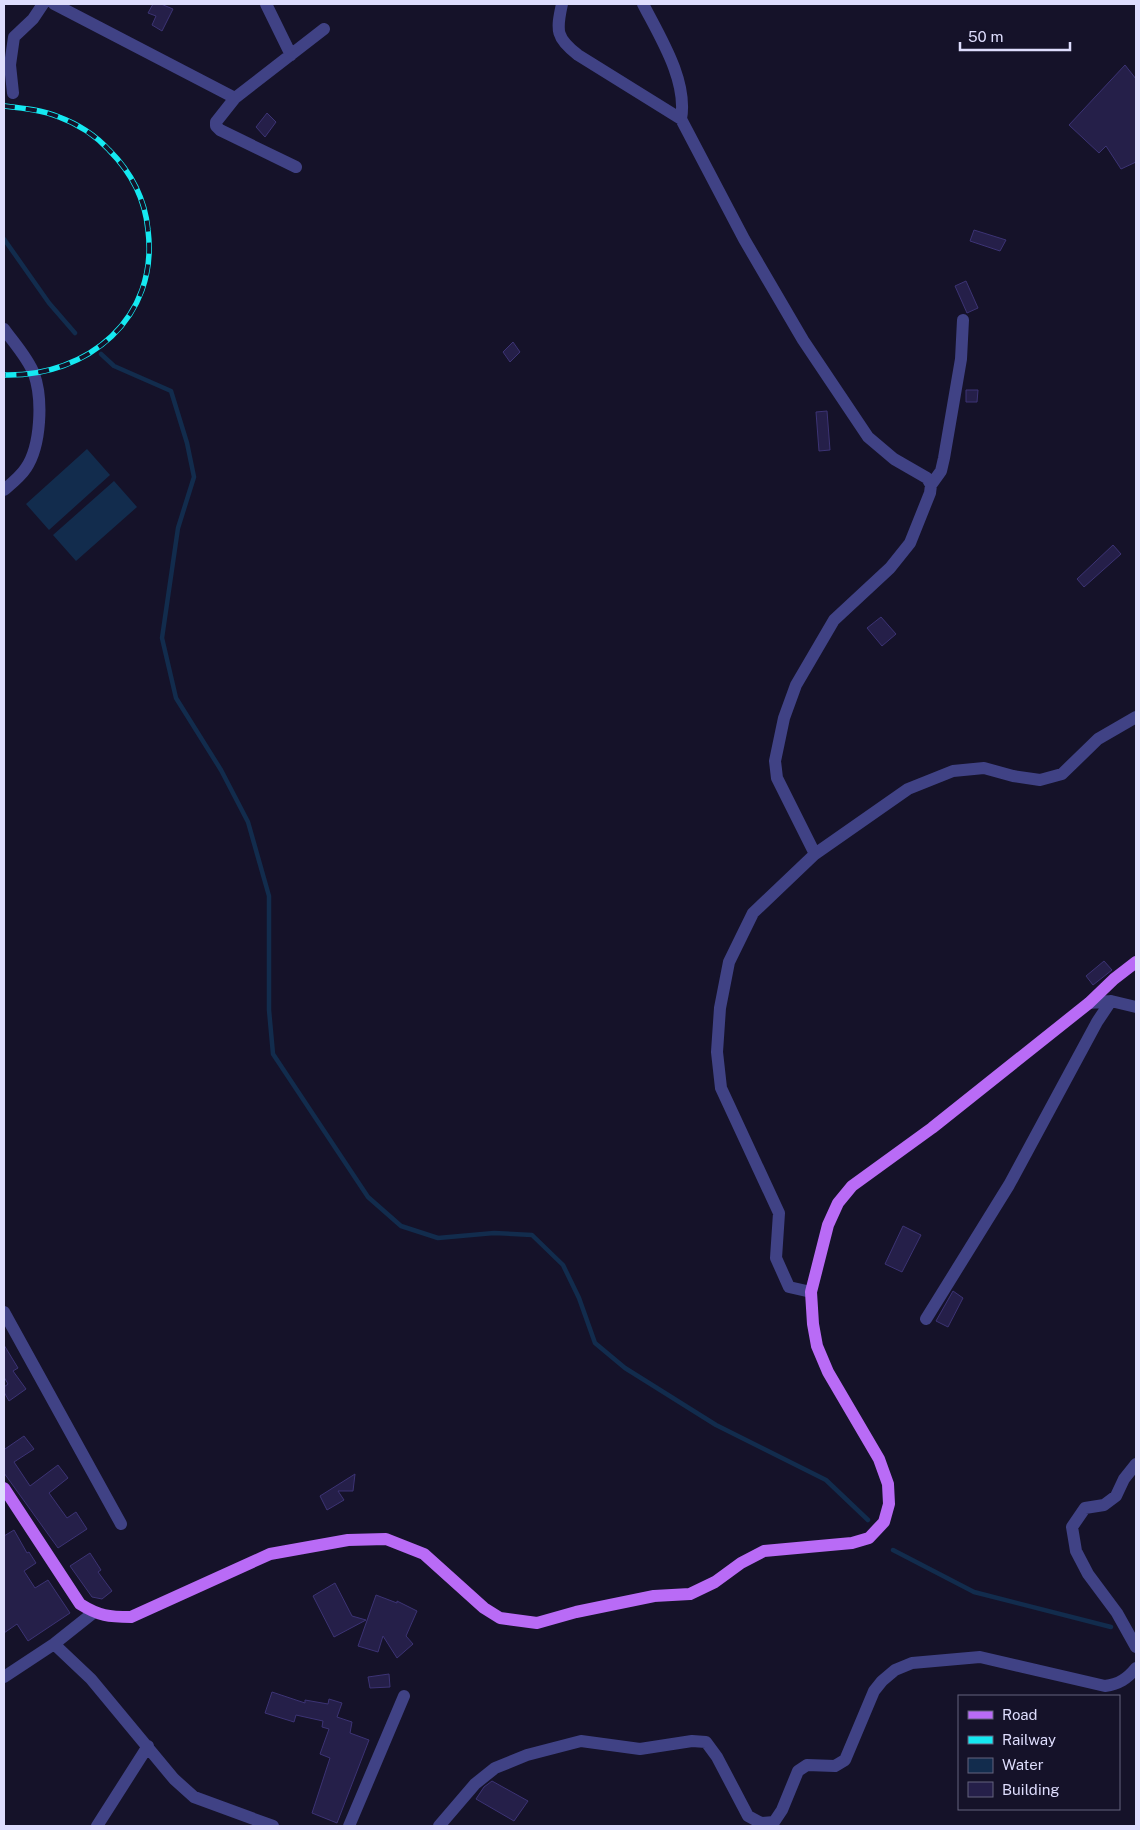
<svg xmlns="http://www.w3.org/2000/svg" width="1140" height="1830" font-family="'Public Sans',sans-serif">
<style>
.water{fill:#122c4d}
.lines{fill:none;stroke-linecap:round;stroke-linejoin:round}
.stream{stroke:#122c4d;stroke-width:4.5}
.building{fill:#251f49;stroke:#3c3374}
.minor{stroke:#404285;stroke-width:12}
.major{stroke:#b96bf6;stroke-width:12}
.rail-casing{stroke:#15e9f1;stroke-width:5.5}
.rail{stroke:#151229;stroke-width:4;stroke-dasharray:11;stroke-linecap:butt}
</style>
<rect width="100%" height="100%" fill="#151229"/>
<path class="water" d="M 87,449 L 110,475 L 49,530 L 26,504 Z
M 114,481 L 137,507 L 76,561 L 53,535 Z"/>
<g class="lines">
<path class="stream" d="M 4,239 L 49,303 L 75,333
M 101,354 L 114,366 L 171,391 L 187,443 L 194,477 L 178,528 L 162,638 L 176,698 L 221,770 L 248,822 L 269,896 L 269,1010 L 273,1054 L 368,1197 L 401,1226 L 438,1238 L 494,1233 L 532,1235 L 563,1265 L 579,1298 L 595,1343 L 625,1368 L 716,1425 L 826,1480 L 868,1520
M 893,1550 L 974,1592 L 1111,1627"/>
</g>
<path class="building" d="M 153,4 L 161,4 L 173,9 L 162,31 L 152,25 L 156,16 L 148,13 Z
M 1125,65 L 1136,79 L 1136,162 L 1121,169 L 1106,146 L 1099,153 L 1069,125 Z
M 267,113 L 276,122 L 265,137 L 256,127 Z
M 974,230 L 1006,240 L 1000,251 L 970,241 Z
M 966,281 L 978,308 L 967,313 L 955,286 Z
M 513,342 L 520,352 L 510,362 L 503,352 Z
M 966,390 L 978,390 L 977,402 L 966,402 Z
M 827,411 L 830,450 L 819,451 L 816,412 Z
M 1113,545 L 1121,554 L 1084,587 L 1077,579 Z
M 881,617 L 896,634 L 882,646 L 867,628 Z
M 1104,961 L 1112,970 L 1093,985 L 1086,976 Z
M 903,1226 L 921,1235 L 902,1272 L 885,1264 Z
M 953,1291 L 963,1298 L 948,1327 L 936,1321 Z
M 4,1345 L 18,1368 L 13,1371 L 26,1389 L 9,1401 L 4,1392 L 4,1387 L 8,1384 L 4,1377 Z
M 24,1436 L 34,1449 L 14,1462 L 30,1486 L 58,1465 L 68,1478 L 49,1493 L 67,1518 L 76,1512 L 87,1529 L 58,1548 L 4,1473 L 4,1447 L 5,1449 Z
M 355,1474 L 353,1491 L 338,1491 L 344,1500 L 327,1510 L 320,1496 Z
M 14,1530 L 27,1553 L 29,1552 L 36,1563 L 24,1571 L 35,1588 L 48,1580 L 70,1613 L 28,1641 L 17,1624 L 4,1633 L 4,1536 Z
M 90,1553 L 101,1570 L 98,1572 L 112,1591 L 102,1599 L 92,1597 L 70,1566 Z
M 335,1583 L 352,1616 L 366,1620 L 334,1637 L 313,1596 Z
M 376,1595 L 397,1603 L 397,1601 L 417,1611 L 406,1636 L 413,1644 L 397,1658 L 383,1636 L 378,1652 L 358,1646 Z
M 389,1674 L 390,1687 L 370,1688 L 368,1677 Z
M 272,1692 L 305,1703 L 305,1700 L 328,1704 L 329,1699 L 342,1703 L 337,1717 L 352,1722 L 350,1733 L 369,1740 L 337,1823 L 312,1813 L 330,1758 L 320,1754 L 329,1729 L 322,1727 L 323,1721 L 296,1715 L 294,1722 L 265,1713 Z
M 492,1781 L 528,1801 L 514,1821 L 476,1799 L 484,1787 Z"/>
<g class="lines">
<path class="minor" d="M 54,4 L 235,98 L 324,29
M 266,4 L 291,55
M 562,4 C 556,31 556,38 578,55 L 681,119
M 643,4 C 660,37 688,81 681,119 L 744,239 L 803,340 L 868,437 L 894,459 L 927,478 L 931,485 L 930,493 L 910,543 L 890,568 L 834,620 L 796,685 L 784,718 L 775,761 L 777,778 L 815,854 L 753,913 L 729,962 L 720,1008 L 717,1052 L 721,1088 L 779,1213 L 776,1258 L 789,1287 L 811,1292
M 13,93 L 10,65 L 14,37 L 33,19 L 43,4
M 235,98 L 216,122 L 216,126 L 220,130 L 296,167
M 4,329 C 14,343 28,358 34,374 C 43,399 41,446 26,468 C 21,476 11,484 4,490
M 931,485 L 941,471 L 944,458 L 961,359 L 963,320
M 815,854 L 908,789 L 953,771 L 984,768 L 1013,776 L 1040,780 L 1062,774 L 1098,739 L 1136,717
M 1089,1003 L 1111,1001 L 1136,1007
M 4,1312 L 121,1524
M 926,1319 L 1009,1185 L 1097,1022 L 1111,1001
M 1136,1464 L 1124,1479 L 1116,1496 L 1104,1505 L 1085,1508 L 1072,1527 L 1076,1551 L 1088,1574 L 1117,1613 L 1136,1647
M 54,1644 L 91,1679 L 174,1779 L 194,1797 L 273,1826
M 4,1677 L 54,1644 L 93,1613
M 97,1826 L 148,1746
M 349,1826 L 404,1696
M 439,1826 L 475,1784 L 495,1768 L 527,1755 L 581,1741 L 640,1749 L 692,1741 L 706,1742 L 717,1757 L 748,1816 L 761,1823 L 774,1822 L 782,1810 L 798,1771 L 807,1765 L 835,1766 L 845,1760 L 874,1691 L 882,1681 L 895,1670 L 912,1663 L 980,1657 L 1105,1686 C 1119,1684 1127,1679 1136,1668"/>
<path class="major" d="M 4,1488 L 80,1604 C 99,1616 109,1617 131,1617 L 270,1554 L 348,1540 L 386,1539 L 424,1554 L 484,1608 L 500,1618 L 537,1623 L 576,1612 L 654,1596 L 690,1594 L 715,1582 L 741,1563 L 764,1551 L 852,1543 L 869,1538 L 884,1522 L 889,1504 L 888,1484 L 879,1459 L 828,1372 L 817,1346 L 813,1324 L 811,1292 L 828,1225 L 838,1203 L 852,1186 L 932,1128 L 1089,1003 L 1114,979 L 1136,962"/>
<g class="rail-casing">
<path id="rail" d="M 4,106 C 22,108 42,110 59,117 C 78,124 96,136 109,150 C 131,172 145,199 148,230 C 159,318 88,377 4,375"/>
</g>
<use href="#rail" class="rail"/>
</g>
<rect width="1140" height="1830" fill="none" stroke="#deddfd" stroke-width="10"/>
<rect x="958" y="1695" width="162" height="115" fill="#151229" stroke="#65637e"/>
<rect x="968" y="1711" width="25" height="8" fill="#b96bf6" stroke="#65637e"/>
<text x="1002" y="1720" font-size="15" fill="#deddfd">Road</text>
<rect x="968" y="1736" width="25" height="8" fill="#15e9f1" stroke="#65637e"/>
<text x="1002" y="1745" font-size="15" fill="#deddfd">Railway</text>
<rect x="968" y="1758" width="25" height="15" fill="#122c4d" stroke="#65637e"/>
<text x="1002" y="1770" font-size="15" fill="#deddfd">Water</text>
<rect x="968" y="1782" width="25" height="15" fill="#251f49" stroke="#65637e"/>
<text x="1002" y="1795" font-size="15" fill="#deddfd">Building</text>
<path d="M960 42v8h110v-8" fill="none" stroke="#deddfd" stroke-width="2.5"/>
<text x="968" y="42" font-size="15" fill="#deddfd" stroke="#151229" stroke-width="4" paint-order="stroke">50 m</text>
</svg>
